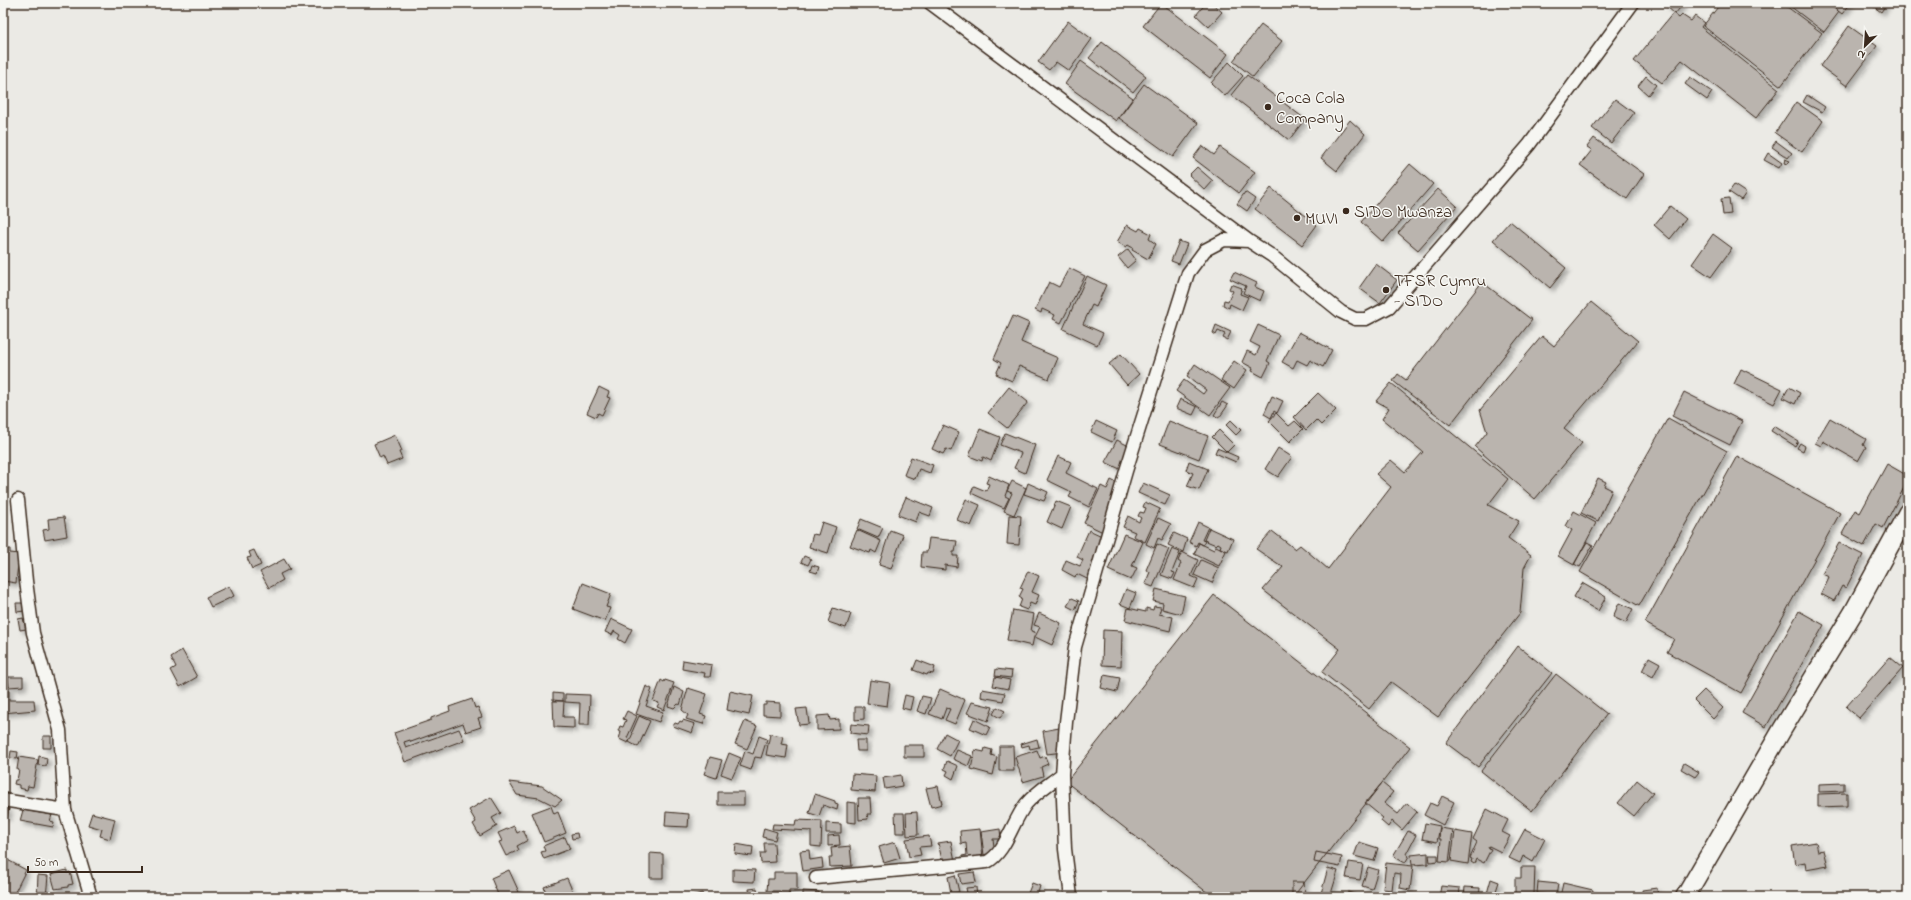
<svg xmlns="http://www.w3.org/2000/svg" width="1911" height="900" font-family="'Indie Flower',sans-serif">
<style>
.building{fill:#bab4ae;stroke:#3b2a1e;filter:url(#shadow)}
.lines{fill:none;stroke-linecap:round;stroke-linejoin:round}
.street-casing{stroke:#3b2a1e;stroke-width:15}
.secondary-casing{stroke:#3b2a1e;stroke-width:21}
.street{stroke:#f6f6f2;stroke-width:12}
.secondary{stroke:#f6f6f2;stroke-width:18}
.poi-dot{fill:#3b2a1e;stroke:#f6f6f2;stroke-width:1.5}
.labels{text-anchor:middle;stroke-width:3;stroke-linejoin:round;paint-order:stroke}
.poi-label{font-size:17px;fill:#3b2a1e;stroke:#f6f6f2;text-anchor:start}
</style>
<defs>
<filter id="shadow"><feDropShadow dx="3.5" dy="3.5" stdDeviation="2" flood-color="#0004"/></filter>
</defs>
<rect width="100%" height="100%" fill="#ebeae5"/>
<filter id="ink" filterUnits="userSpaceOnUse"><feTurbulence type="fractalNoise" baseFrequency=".025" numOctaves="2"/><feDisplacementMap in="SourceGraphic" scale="8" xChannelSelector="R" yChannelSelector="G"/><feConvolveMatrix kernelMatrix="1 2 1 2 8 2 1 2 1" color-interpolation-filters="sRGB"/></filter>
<g filter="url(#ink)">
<path class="building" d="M 1161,3 L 1228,54 L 1210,78 L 1143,26 Z
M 1206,3 L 1212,3 L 1222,12 L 1209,27 L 1196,15 Z
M 1668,3 L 1684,3 L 1675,14 L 1666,6 Z
M 1721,3 L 1782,3 L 1822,33 L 1781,86 L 1703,26 Z
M 1786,3 L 1827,3 L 1839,12 L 1824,32 Z
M 1828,3 L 1851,3 L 1842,14 Z
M 1877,3 L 1887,3 L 1881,12 L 1874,7 Z
M 1673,13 L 1679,18 L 1682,15 L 1691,21 L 1695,16 L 1704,23 L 1701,27 L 1779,89 L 1756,118 L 1682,60 L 1662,83 L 1634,61 Z
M 1068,21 L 1092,39 L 1069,71 L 1056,62 L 1049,70 L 1038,62 Z
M 1261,25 L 1282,41 L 1253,77 L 1233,61 Z
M 1849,26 L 1877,46 L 1847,86 L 1820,66 Z
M 1102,42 L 1146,76 L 1133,92 L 1089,58 Z
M 1081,61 L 1133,98 L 1116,121 L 1065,84 Z
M 1229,62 L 1243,76 L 1225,96 L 1211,83 Z
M 1247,75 L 1305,119 L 1289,140 L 1231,95 Z
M 1646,76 L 1656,85 L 1648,95 L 1638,86 Z
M 1690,77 L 1712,92 L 1707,100 L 1685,84 Z
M 1144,84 L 1198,123 L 1173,157 L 1119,118 Z
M 1807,95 L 1825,107 L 1822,112 L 1803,102 Z
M 1615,99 L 1634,113 L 1611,143 L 1592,128 Z
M 1796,102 L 1823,121 L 1802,152 L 1775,133 Z
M 1350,120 L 1365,134 L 1337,171 L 1321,158 Z
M 1594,138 L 1644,174 L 1627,199 L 1580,165 L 1592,150 L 1587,147 Z
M 1776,141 L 1792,153 L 1788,158 L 1772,147 Z
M 1202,146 L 1214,155 L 1220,147 L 1255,172 L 1239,193 L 1193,158 Z
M 1768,153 L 1782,163 L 1779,168 L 1764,160 Z
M 1785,159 L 1790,161 L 1787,164 L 1784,163 Z
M 1410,164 L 1433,184 L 1383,242 L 1361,222 Z
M 1197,167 L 1213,181 L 1205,190 L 1189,175 Z
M 1734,185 L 1746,193 L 1741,200 L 1729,192 Z
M 1271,188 L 1317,225 L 1302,245 L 1255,209 Z
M 1438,189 L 1457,206 L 1418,250 L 1398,233 Z
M 1245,192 L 1255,199 L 1247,211 L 1237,204 Z
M 1729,198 L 1731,214 L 1723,215 L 1721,199 Z
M 1670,206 L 1686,219 L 1670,239 L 1654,225 Z
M 1510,221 L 1566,268 L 1550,288 L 1493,240 Z
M 1127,225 L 1138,231 L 1140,228 L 1151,234 L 1149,239 L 1156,244 L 1148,259 L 1132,250 L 1133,248 L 1128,245 L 1126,247 L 1117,242 Z
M 1713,234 L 1732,248 L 1711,277 L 1692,264 Z
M 1179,241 L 1187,244 L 1179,264 L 1171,261 Z
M 1128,249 L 1136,260 L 1127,268 L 1118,257 Z
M 1376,264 L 1397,280 L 1380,303 L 1359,288 Z
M 1069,268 L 1085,276 L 1061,323 L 1053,319 L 1055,315 L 1042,309 L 1041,313 L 1035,310 L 1049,282 L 1059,287 Z
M 1234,272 L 1257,283 L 1255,287 L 1264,291 L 1260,301 L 1243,293 L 1246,286 L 1230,279 Z
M 1087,276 L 1106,285 L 1096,307 L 1092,305 L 1083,324 L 1103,333 L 1097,345 L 1063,329 Z
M 1482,282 L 1532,320 L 1450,425 L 1393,381 L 1398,374 L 1406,380 Z
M 1231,284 L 1242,288 L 1240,294 L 1248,297 L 1242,310 L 1230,304 L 1229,308 L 1223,305 L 1224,300 L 1228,301 L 1233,291 L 1229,289 Z
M 1591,302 L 1638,341 L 1564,429 L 1582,443 L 1535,499 L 1475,447 L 1487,432 L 1480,410 L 1542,336 L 1554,346 Z
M 1013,316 L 1029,323 L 1021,342 L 1058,358 L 1049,379 L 1019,366 L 1012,381 L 996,374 L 1001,363 L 994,359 Z
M 1216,325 L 1231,332 L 1227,340 L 1223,338 L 1225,334 L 1218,331 L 1216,335 L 1213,333 Z
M 1258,325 L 1279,335 L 1267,361 L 1270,363 L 1263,377 L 1252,371 L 1253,368 L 1242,362 L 1247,351 L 1256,355 L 1260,347 L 1250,342 Z
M 1299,332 L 1332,350 L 1323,367 L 1310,360 L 1307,365 L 1297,360 L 1293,368 L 1282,362 Z
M 1121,354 L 1139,374 L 1127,385 L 1109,364 Z
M 1234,361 L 1247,370 L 1234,389 L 1221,380 Z
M 1195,364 L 1230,388 L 1210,415 L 1176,391 L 1184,380 L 1203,394 L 1206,390 L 1187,376 Z
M 1741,369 L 1782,389 L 1774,404 L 1734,384 Z
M 1391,383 L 1508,479 L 1488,505 L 1519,521 L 1508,538 L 1531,555 L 1524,568 L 1520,613 L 1438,717 L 1391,682 L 1369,709 L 1322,672 L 1340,649 L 1263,590 L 1283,567 L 1256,549 L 1272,531 L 1295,549 L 1300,545 L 1328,569 L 1391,487 L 1376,474 L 1391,460 L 1405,472 L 1423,452 L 1382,419 L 1389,408 L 1376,401 Z
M 599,387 L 609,392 L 607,397 L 610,398 L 602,415 L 598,413 L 596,417 L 587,413 Z
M 1009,387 L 1028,402 L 1007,428 L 988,413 Z
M 1789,387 L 1800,393 L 1795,404 L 1783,398 Z
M 1684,392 L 1742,421 L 1730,445 L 1672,416 Z
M 1318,393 L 1336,410 L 1321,425 L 1316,420 L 1306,430 L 1294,417 Z
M 1272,396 L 1283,401 L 1277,413 L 1274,411 L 1271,418 L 1264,414 Z
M 1180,399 L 1197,407 L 1193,415 L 1176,408 Z
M 1222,402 L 1228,405 L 1219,418 L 1214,415 Z
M 1276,413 L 1289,426 L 1295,421 L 1303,429 L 1290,442 L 1269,421 Z
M 1668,418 L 1727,451 L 1639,606 L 1580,572 Z
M 1830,418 L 1866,439 L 1863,445 L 1866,447 L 1858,461 L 1823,441 L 1821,446 L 1815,443 Z
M 1231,420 L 1241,430 L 1236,435 L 1226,425 Z
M 1096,421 L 1117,431 L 1112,442 L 1091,432 Z
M 1169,421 L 1208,436 L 1199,459 L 1160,444 Z
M 943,425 L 959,432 L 951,451 L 946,449 L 943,454 L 932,449 Z
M 1774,426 L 1798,441 L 1795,446 L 1771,431 Z
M 980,429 L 1000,437 L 991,461 L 983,457 L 982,461 L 969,456 Z
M 1219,430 L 1234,445 L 1227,452 L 1212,437 Z
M 1005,433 L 1035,445 L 1025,473 L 1014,468 L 1021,453 L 1000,445 Z
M 395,435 L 402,451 L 399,452 L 402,459 L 387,465 L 383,456 L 380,458 L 374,444 Z
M 1117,440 L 1131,447 L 1120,469 L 1105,462 Z
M 1800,443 L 1805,446 L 1803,451 L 1797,448 Z
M 1217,448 L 1238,457 L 1236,462 L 1215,453 Z
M 1278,448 L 1292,457 L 1278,477 L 1265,469 Z
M 1058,456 L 1071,462 L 1066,473 L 1098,489 L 1089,507 L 1069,497 L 1072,492 L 1047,480 Z
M 1737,456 L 1840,513 L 1741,693 L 1667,652 L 1674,639 L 1645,623 Z
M 911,457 L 933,465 L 930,473 L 919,469 L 915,479 L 904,475 Z
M 1189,461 L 1208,469 L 1199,490 L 1187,486 L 1193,473 L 1186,470 Z
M 1887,464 L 1908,476 L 1908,480 L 1883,528 L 1876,524 L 1864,546 L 1842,534 L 1855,510 L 1860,513 Z
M 989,476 L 1009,485 L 1005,496 L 1009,498 L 1004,508 L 971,493 L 974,486 L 986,491 L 989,484 L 986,483 Z
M 1598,478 L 1606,482 L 1604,486 L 1612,490 L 1598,521 L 1581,513 Z
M 1111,480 L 1123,486 L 1103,532 L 1084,523 L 1101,486 L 1107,489 Z
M 1012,481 L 1026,488 L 1014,515 L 1004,511 L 1012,493 L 1007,491 Z
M 1028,483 L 1048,492 L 1044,501 L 1024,494 Z
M 1143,483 L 1170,495 L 1165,505 L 1138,493 Z
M 906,497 L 933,508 L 930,516 L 919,512 L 916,522 L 898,515 Z
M 966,499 L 980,505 L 971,526 L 957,520 Z
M 1056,501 L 1071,507 L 1062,529 L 1047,522 Z
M 1145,502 L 1160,509 L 1145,542 L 1133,536 L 1135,532 L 1123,527 L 1128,516 L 1139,522 L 1141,518 L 1138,516 L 1140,512 L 1144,513 L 1146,508 L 1143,507 Z
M 1574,511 L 1596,523 L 1574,565 L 1558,556 L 1572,530 L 1566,526 Z
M 1009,515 L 1021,516 L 1019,545 L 1007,544 Z
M 64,517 L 67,536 L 45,540 L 43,530 L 49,529 L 48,519 Z
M 1158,518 L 1171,524 L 1162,540 L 1158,538 L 1154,548 L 1146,544 Z
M 861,519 L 883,528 L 878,538 L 857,529 Z
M 822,522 L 836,527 L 828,553 L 809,547 L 813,534 L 818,535 Z
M 1198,522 L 1208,527 L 1202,540 L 1205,541 L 1203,545 L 1198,542 L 1196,546 L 1189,542 Z
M 1209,528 L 1233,539 L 1228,551 L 1220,548 L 1221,545 L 1218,543 L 1216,545 L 1204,540 Z
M 857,530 L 881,541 L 876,553 L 871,550 L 870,553 L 850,546 Z
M 890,530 L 903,535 L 891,569 L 879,565 Z
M 1089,530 L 1104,537 L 1098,557 L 1087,579 L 1077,574 L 1075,577 L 1062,570 L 1066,560 L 1080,566 L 1083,560 L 1077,557 Z
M 1174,533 L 1187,539 L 1183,552 L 1168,545 Z
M 1124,534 L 1143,542 L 1132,566 L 1137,568 L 1131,580 L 1108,570 Z
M 929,538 L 957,541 L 955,552 L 953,552 L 953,556 L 958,556 L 957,567 L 945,565 L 945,570 L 921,567 L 922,552 L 927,552 Z
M 1587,542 L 1593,545 L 1580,567 L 1574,564 Z
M 1199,543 L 1214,550 L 1216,546 L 1226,551 L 1219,566 L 1194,554 Z
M 1839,543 L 1863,555 L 1846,588 L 1842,586 L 1834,601 L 1821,594 L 1829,577 L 1822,574 Z
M 1157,544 L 1169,549 L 1153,587 L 1145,584 L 1150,572 L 1146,570 Z
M 3,549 L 10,549 L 10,553 L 19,554 L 16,583 L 3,581 Z
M 1172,549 L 1180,552 L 1172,572 L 1175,573 L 1172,579 L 1161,575 Z
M 254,550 L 261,565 L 252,569 L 247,558 L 251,557 L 249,552 Z
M 1182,552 L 1198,560 L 1191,576 L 1198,579 L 1194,588 L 1174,580 L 1181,563 L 1178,561 Z
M 804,556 L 811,559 L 808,565 L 801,562 Z
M 284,559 L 290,569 L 280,574 L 283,580 L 269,588 L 260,572 Z
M 1201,560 L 1219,568 L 1212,583 L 1194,575 Z
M 812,565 L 819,567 L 817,573 L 810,571 Z
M 1028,571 L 1039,576 L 1032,592 L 1039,595 L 1035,605 L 1030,603 L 1027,610 L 1019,607 L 1022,599 L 1019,597 L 1023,589 L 1020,588 Z
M 583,583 L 611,594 L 606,607 L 610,608 L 605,621 L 573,609 Z
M 1582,583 L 1606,597 L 1598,611 L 1574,597 Z
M 229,586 L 234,596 L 211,607 L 206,597 Z
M 1126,589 L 1136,593 L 1130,608 L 1120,604 Z
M 1156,589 L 1185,596 L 1181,614 L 1162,609 L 1163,603 L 1153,601 Z
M 1214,595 L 1410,747 L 1293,897 L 1213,897 L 1066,782 Z
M 1072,598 L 1079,601 L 1075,610 L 1067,606 Z
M 16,603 L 23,603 L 24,611 L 17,612 Z
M 1619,603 L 1633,609 L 1626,623 L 1613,617 Z
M 1154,606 L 1161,607 L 1159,614 L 1173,617 L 1170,631 L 1125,620 L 1128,608 L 1146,612 L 1146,608 L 1153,610 Z
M 833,608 L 851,614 L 846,628 L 828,622 Z
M 1013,610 L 1034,614 L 1031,631 L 1035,632 L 1032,646 L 1007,640 Z
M 1799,611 L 1824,625 L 1766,727 L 1742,713 Z
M 1039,613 L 1061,623 L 1052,645 L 1035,637 L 1040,627 L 1034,625 Z
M 23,618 L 26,629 L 20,630 L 18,619 Z
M 611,619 L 632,629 L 625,643 L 618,639 L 620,635 L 614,631 L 612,635 L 605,632 Z
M 1103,630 L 1122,631 L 1121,666 L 1102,665 Z
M 1518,646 L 1552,673 L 1478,767 L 1446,743 Z
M 182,650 L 197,677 L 180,687 L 171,670 L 176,667 L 171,657 Z
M 1649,657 L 1660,663 L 1653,677 L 1642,671 Z
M 1890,657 L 1903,668 L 1859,718 L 1846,707 Z
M 683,660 L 712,665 L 710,677 L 704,677 L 705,673 L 682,669 Z
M 917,660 L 935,667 L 933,674 L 928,673 L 927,675 L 913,670 Z
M 996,669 L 1012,671 L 1011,678 L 995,676 Z
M 1556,674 L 1607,714 L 1532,811 L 1481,771 Z
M 1104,675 L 1120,678 L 1117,692 L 1101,688 Z
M 8,677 L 23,677 L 23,686 L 9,687 Z
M 995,677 L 1010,680 L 1008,689 L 993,686 Z
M 661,680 L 664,682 L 665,680 L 674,683 L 664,710 L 657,707 L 659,703 L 653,701 Z
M 870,680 L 890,683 L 887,706 L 867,703 Z
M 6,684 L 6,688 L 9,688 L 9,700 L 34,700 L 35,710 L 3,713 L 3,685 Z
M 646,686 L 652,689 L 646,706 L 663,712 L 659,722 L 636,714 Z
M 674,687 L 684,692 L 680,705 L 678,704 L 674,708 L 668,706 Z
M 688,688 L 707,694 L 700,714 L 706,716 L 703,724 L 686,719 L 688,715 L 682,710 Z
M 940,689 L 965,700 L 955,724 L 945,720 L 950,709 L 946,708 L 942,719 L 929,714 Z
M 982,689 L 1005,693 L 1003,701 L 981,697 Z
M 1704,690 L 1723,708 L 1713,719 L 1694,700 Z
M 730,691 L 753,696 L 749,715 L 727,710 Z
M 553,693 L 563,694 L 563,701 L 553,700 Z
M 565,694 L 590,695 L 589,725 L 579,725 L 580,703 L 565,702 Z
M 905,695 L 913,697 L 910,710 L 902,708 Z
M 922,696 L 931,698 L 926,714 L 917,711 Z
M 472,699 L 475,708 L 478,707 L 482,717 L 478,718 L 481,727 L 466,732 L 463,723 L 411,742 L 410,740 L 404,742 L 406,748 L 459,729 L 464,740 L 405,762 L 394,733 L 431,720 L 431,718 L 450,711 L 449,707 Z
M 553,701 L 564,701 L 563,717 L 574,717 L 574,728 L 554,727 Z
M 766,702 L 780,703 L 780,716 L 763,715 L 763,705 L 766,705 Z
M 972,702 L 993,707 L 988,721 L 967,713 Z
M 855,707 L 864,707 L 864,719 L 855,720 Z
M 997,707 L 1005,711 L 1000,718 L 993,714 Z
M 807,708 L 809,724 L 799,725 L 796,709 Z
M 627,711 L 637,716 L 627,738 L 630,739 L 628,743 L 619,739 L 621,732 L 618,731 L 620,726 L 623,727 L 626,720 L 623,719 Z
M 829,715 L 830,720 L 839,719 L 839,729 L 817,730 L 817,716 Z
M 639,716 L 650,721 L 638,747 L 629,742 L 633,733 L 632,732 Z
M 974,719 L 990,727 L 986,735 L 970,728 Z
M 683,720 L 695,724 L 692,733 L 673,726 L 675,723 L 678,724 L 680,721 L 682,722 Z
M 745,721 L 757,726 L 747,749 L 735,744 Z
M 851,724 L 869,726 L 868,735 L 850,733 Z
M 1059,728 L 1063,752 L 1047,754 L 1043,731 Z
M 945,733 L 958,740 L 950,756 L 937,749 Z
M 770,734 L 783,736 L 781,744 L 788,745 L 786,758 L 766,755 Z
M 43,736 L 51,736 L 51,748 L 43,748 Z
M 759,736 L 767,739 L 761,758 L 755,757 L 751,770 L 740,766 L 745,751 L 753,754 Z
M 1037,739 L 1039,747 L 1030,749 L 1029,745 L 1022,747 L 1021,744 Z
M 856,740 L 866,740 L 866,751 L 857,751 Z
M 904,745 L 924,745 L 924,757 L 904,757 Z
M 999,746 L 1013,746 L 1014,771 L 999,771 Z
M 985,748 L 992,750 L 991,755 L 997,757 L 993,775 L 971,769 L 975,750 L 984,752 Z
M 957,750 L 972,756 L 968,766 L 953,759 Z
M 1037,750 L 1040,758 L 1045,756 L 1048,764 L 1041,767 L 1043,776 L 1023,782 L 1015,757 Z
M 11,751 L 18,752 L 17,759 L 10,758 Z
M 729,753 L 741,758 L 732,778 L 721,774 Z
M 39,756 L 47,758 L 46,766 L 38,765 Z
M 19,757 L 38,760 L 33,787 L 28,786 L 27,790 L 19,788 L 19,785 L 14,784 L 15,780 L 17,780 L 19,770 L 17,769 Z
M 710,757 L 722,760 L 716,778 L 704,774 Z
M 947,761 L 958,766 L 953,779 L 946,775 L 948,771 L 944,769 Z
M 1684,763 L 1699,772 L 1695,777 L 1681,769 Z
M 852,774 L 876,776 L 875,792 L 851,790 Z
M 901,775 L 902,786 L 885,789 L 883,778 Z
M 1637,780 L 1653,793 L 1634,816 L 1618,803 Z
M 509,782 L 542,786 L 562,800 L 555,806 L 539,798 L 517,795 Z
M 1382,783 L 1393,792 L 1384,803 L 1398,814 L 1407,803 L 1417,812 L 1402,830 L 1392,821 L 1388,827 L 1381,821 L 1383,818 L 1365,803 Z
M 1844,783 L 1844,791 L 1819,792 L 1819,784 Z
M 938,786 L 942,804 L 931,807 L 926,788 Z
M 718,792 L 744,792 L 744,805 L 718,805 Z
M 1847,793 L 1847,806 L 1818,807 L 1818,794 Z
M 815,794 L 835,801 L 835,803 L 838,804 L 837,810 L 823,805 L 819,816 L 809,813 Z
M 1442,796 L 1454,802 L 1443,825 L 1424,815 L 1430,803 L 1437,806 Z
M 491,797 L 501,813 L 492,818 L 497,826 L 480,836 L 473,824 L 476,822 L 469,810 Z
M 858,798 L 870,798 L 871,814 L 867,814 L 868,819 L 859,820 Z
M 847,802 L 856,803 L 856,823 L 847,822 Z
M 551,806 L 554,814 L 558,812 L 566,833 L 544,842 L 532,813 Z
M 3,808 L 9,809 L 7,817 L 3,816 Z
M 1487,809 L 1508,820 L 1502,832 L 1510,836 L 1501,852 L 1489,846 L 1488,848 L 1491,849 L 1484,863 L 1476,859 L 1474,864 L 1471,862 L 1472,859 L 1470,858 L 1477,842 L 1473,839 Z
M 23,810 L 52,815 L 50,821 L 54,822 L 53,827 L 20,821 Z
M 666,812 L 689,814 L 688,827 L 665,826 Z
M 917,812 L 918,835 L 907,836 L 906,813 Z
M 92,813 L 115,819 L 110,839 L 100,836 L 102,829 L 88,825 Z
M 895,813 L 904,813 L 905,833 L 896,833 Z
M 796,820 L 822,821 L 821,847 L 811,846 L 811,831 L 772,829 L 773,824 L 795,825 Z
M 826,823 L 841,824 L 841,833 L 826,833 Z
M 1425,823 L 1440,826 L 1437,842 L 1422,839 Z
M 514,826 L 517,833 L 523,830 L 528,840 L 517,846 L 519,850 L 506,856 L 499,842 L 502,841 L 498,833 Z
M 764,828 L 777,832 L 775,840 L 762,837 Z
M 1440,828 L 1453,830 L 1449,862 L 1439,861 L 1441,839 L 1439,839 Z
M 980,829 L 983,859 L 963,862 L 962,856 L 967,855 L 966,843 L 961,844 L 960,831 Z
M 1000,829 L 1001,839 L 993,839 L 995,854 L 984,855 L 981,832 Z
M 1525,829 L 1545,839 L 1533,862 L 1523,856 L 1520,863 L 1509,858 Z
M 1408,831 L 1416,835 L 1406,854 L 1409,856 L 1405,863 L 1393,856 Z
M 1455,831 L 1472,834 L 1468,864 L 1451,861 Z
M 577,833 L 578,838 L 572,839 L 571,834 Z
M 839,835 L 840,845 L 828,846 L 828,836 Z
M 929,836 L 931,846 L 919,847 L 921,855 L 909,857 L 906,839 Z
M 565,837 L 570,849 L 544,859 L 541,852 L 545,851 L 543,846 Z
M 951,841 L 955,861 L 943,864 L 938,843 Z
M 895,842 L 900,858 L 884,863 L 879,847 Z
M 1359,842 L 1378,848 L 1374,861 L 1354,856 Z
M 1816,842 L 1818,851 L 1824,850 L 1828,866 L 1806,870 L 1805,862 L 1795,864 L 1792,846 Z
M 764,843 L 774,843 L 775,862 L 761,863 L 760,853 L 765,853 Z
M 736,844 L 753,847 L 752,856 L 735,854 Z
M 850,846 L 852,866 L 830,867 L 829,857 L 832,857 L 831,848 Z
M 809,850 L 810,860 L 822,858 L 823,868 L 803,871 L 800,851 Z
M 1316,852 L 1342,857 L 1340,867 L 1314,862 Z
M 650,853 L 663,854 L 663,878 L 650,878 Z
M 1428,853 L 1428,864 L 1412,865 L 1411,855 Z
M 1429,855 L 1438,855 L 1438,861 L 1430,862 Z
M 4,858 L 26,870 L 13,896 L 10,894 L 8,897 L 3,897 Z
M 1349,862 L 1363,864 L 1360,880 L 1346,878 Z
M 1386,863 L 1413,866 L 1410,890 L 1400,888 L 1401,874 L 1394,873 L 1392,890 L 1383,889 Z
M 1368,867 L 1378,870 L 1372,889 L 1362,886 Z
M 1521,867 L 1535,867 L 1534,894 L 1515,894 L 1515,878 L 1521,878 Z
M 1328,868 L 1338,871 L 1330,897 L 1320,897 Z
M 733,869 L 755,870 L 754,882 L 733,881 Z
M 67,870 L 67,873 L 70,872 L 73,884 L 68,885 L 68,887 L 55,889 L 51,874 Z
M 509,870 L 519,892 L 508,897 L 499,897 L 491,878 Z
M 774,872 L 797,872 L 797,890 L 789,890 L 789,895 L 780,895 L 780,891 L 767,891 L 768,879 L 774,879 Z
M 974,872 L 976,882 L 961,884 L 959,874 Z
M 38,875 L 48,876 L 46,897 L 37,897 Z
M 955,875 L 959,892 L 951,893 L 948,877 Z
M 567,878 L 575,897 L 540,897 L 540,895 L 546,893 L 544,887 Z
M 1491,879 L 1499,882 L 1494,897 L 1486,897 Z
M 1292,882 L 1304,882 L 1305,894 L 1300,894 L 1300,897 L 1292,897 Z
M 1538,882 L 1558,884 L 1556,896 L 1537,893 Z
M 1032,883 L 1040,886 L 1037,896 L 1028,893 Z
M 1563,883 L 1593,890 L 1592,897 L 1560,897 Z
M 1441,886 L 1460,888 L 1459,897 L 1439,897 Z
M 976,887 L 977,897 L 954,897 L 954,894 L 967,893 L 966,888 Z
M 1465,887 L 1480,888 L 1479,897 L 1464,897 Z
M 757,888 L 758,895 L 750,896 L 749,889 Z
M 1657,888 L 1658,897 L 1643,897 L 1642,890 Z
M 803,891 L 819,892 L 819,894 L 827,894 L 827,897 L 803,897 Z
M 1348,892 L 1365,897 L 1347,897 Z
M 529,893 L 531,897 L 522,897 Z
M 702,893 L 704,897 L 686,897 Z"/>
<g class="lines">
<g class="street-casing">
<path id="street" d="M 930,3 L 1249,241
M 18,500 L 26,581 L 33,633 L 60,730 L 65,810 L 91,897
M 3,800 L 65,810
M 816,878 L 987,862 C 1006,852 1012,822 1026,804 C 1036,792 1051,783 1062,774
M 1071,897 L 1065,849 L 1062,774 L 1066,722 L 1075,647 L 1126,471 L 1188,273 L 1205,250 L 1224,240 L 1249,241 L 1272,256 L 1341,312 L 1355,319 L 1366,319 L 1389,307 L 1529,145 L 1633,3"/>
</g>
<g class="secondary-casing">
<path id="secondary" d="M 1685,897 L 1783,728 L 1853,613 L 1908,512"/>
</g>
<use href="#street" class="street"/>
<use href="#secondary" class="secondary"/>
</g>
</g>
<g class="poi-dot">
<circle cx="1268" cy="107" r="4"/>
<circle cx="1346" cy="211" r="4"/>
<circle cx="1297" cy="218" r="4"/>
<circle cx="1386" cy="290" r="4"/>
</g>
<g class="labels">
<g class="poi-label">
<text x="1276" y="103">Coca Cola<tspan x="1276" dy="20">Company</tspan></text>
<text x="1354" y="217">SIDO Mwanza</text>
<text x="1305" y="224">MUVI</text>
<text x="1394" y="286">TFSR Cymru<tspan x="1394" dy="20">- SIDO</tspan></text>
</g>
</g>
<rect width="1911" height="900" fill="none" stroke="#f6f6f2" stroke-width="16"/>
<rect x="8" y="8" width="1895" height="884" fill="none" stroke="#3b2a1e" stroke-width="1.5" filter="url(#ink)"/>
<g transform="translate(1865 46) rotate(205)" stroke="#f6f6f2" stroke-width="3" paint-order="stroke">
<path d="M0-3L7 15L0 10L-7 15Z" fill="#3b2a1e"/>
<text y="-6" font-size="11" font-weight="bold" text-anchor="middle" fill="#3b2a1e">N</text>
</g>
<path d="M28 866v6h114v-6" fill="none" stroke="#3b2a1e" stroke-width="2"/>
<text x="34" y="866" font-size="12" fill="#3b2a1e" stroke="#f6f6f2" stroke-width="3" paint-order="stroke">50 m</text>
</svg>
